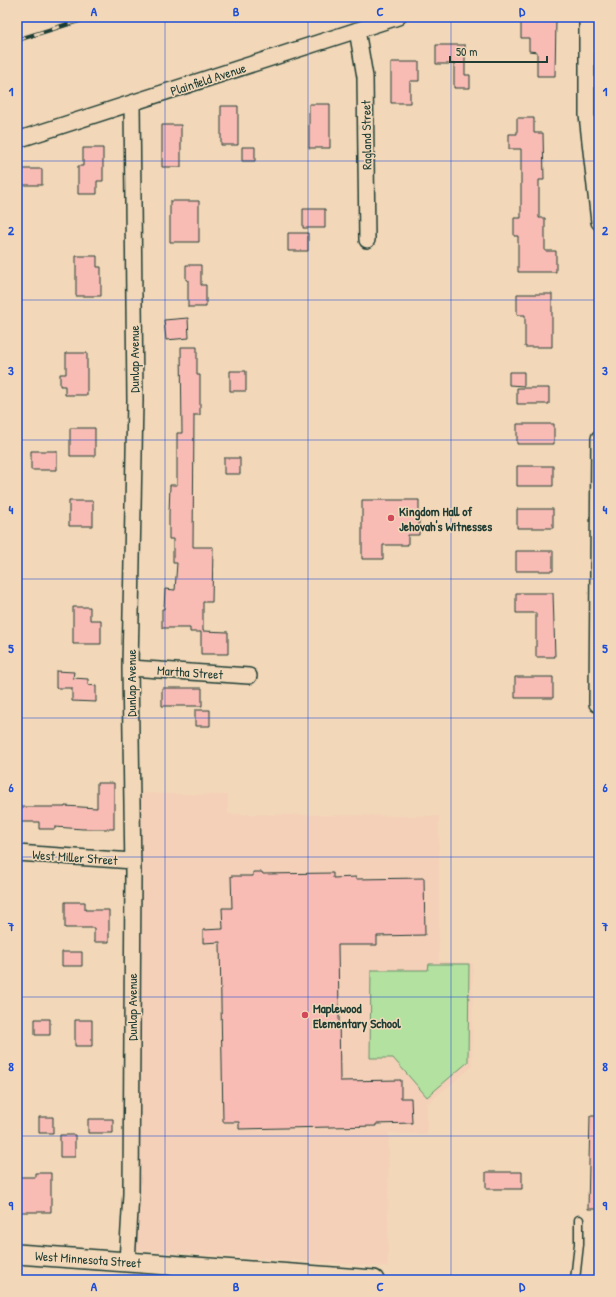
<svg xmlns="http://www.w3.org/2000/svg" width="616" height="1297" font-family="'Patrick Hand',sans-serif">
<style>
.built{fill:#f4d0b8}
.green{fill:#b3e1a0;stroke:#698f6a}
.building{fill:#f8bcb5;stroke:#1f3d34}
.lines{fill:none;stroke-linecap:round;stroke-linejoin:round}
.service-casing{stroke:#1f3d34;stroke-width:11}
.minor-casing{stroke:#1f3d34;stroke-width:18}
.tertiary-casing{stroke:#1f3d34;stroke-width:22}
.service{stroke:#f2d8b9;stroke-width:8}
.minor{stroke:#f2d8b9;stroke-width:15}
.tertiary{stroke:#f2d8b9;stroke-width:19}
.rail-casing{stroke:#1f3d34;stroke-width:4.5}
.rail{stroke:#f2d8b9;stroke-width:3;stroke-dasharray:9;stroke-linecap:butt}
.grid{fill:none;stroke:#1d4ed8;stroke-width:1;stroke-opacity:0.55}
.poi-dot{fill:#d1495b;stroke:#f2d8b9;stroke-width:1.5}
.labels{text-anchor:middle;stroke-width:3;stroke-linejoin:round;paint-order:stroke}
.street-label{font-size:13px;fill:#1f3d34;stroke:#f2d8b9}
.poi-label{font-size:13px;font-weight:bold;fill:#1f3d34;stroke:#f2d8b9;text-anchor:start}
.neatline{fill:none;stroke:#1d4ed8;stroke-width:1.5}
.grid-label{font-size:13px;text-anchor:middle;font-weight:bold;fill:#1d4ed8}
</style>
<rect width="100%" height="100%" fill="#f2d8b9"/>
<filter id="ink" filterUnits="userSpaceOnUse"><feTurbulence type="fractalNoise" baseFrequency=".025" numOctaves="2"/><feDisplacementMap in="SourceGraphic" scale="8" xChannelSelector="R" yChannelSelector="G"/><feConvolveMatrix kernelMatrix="1 2 1 2 8 2 1 2 1" color-interpolation-filters="sRGB"/></filter>
<g filter="url(#ink)">
<path class="built" d="M 140,793 L 228,795 L 228,814 L 439,816 L 439,961 L 473,963 L 472,1067 L 427,1104 L 427,1135 L 389,1133 L 388,1267 L 136,1250 Z"/>
<path class="green" d="M 429,964 L 469,964 L 468,1062 L 427,1097 L 393,1058 L 370,1058 L 371,970 L 428,970 Z"/>
<path class="building" d="M 521,18 L 556,19 L 555,76 L 537,76 L 537,52 L 529,51 L 529,38 L 521,38 Z
M 436,45 L 465,45 L 465,75 L 470,75 L 470,88 L 454,88 L 454,64 L 436,64 Z
M 391,62 L 419,62 L 419,81 L 410,81 L 410,103 L 391,103 Z
M 309,104 L 330,104 L 330,148 L 309,148 Z
M 221,106 L 238,106 L 238,145 L 221,145 Z
M 517,118 L 534,118 L 534,133 L 543,133 L 544,180 L 539,180 L 539,218 L 545,218 L 545,251 L 556,251 L 556,272 L 518,272 L 518,236 L 514,236 L 514,218 L 521,218 L 521,149 L 509,149 L 509,134 L 517,134 Z
M 162,125 L 181,125 L 181,167 L 162,167 Z
M 242,147 L 255,147 L 255,161 L 242,161 Z
M 83,148 L 103,148 L 103,181 L 97,181 L 97,194 L 78,194 L 78,166 L 83,166 Z
M 22,169 L 42,169 L 42,185 L 22,185 Z
M 170,201 L 199,201 L 199,242 L 170,242 Z
M 303,209 L 325,209 L 325,228 L 303,228 Z
M 288,233 L 308,233 L 308,251 L 288,251 Z
M 76,256 L 97,256 L 97,267 L 101,267 L 101,296 L 76,296 Z
M 186,265 L 201,265 L 201,285 L 206,285 L 206,307 L 188,307 L 188,280 L 186,280 Z
M 517,294 L 552,294 L 552,347 L 525,347 L 525,315 L 517,315 Z
M 188,318 L 189,338 L 166,340 L 164,320 Z
M 181,347 L 197,347 L 197,375 L 200,375 L 200,415 L 194,415 L 193,547 L 213,547 L 212,602 L 203,602 L 203,631 L 228,632 L 228,654 L 201,654 L 201,632 L 190,632 L 190,628 L 162,628 L 162,609 L 164,609 L 165,589 L 175,590 L 177,563 L 173,563 L 173,539 L 169,539 L 169,514 L 170,485 L 177,485 L 177,433 L 182,433 Z
M 66,353 L 87,353 L 87,395 L 65,395 L 65,386 L 60,386 L 60,374 L 66,374 Z
M 230,371 L 246,371 L 246,391 L 230,391 Z
M 509,372 L 524,372 L 524,386 L 509,385 Z
M 517,388 L 549,388 L 549,404 L 517,404 Z
M 517,424 L 554,424 L 554,444 L 517,444 Z
M 70,428 L 95,428 L 95,456 L 70,456 Z
M 31,451 L 57,451 L 57,470 L 31,470 Z
M 224,458 L 240,458 L 240,474 L 224,474 Z
M 517,466 L 553,466 L 553,486 L 517,486 Z
M 362,500 L 419,500 L 419,535 L 408,535 L 408,545 L 383,545 L 383,559 L 362,559 Z
M 69,501 L 93,501 L 93,526 L 69,526 Z
M 517,509 L 553,509 L 553,528 L 517,528 Z
M 516,551 L 553,551 L 553,571 L 516,571 Z
M 516,593 L 553,593 L 555,657 L 536,657 L 536,613 L 516,613 Z
M 73,607 L 90,607 L 90,620 L 101,620 L 101,644 L 73,644 Z
M 56,671 L 74,672 L 73,678 L 88,679 L 88,685 L 96,686 L 96,702 L 72,701 L 72,688 L 56,688 Z
M 515,677 L 553,677 L 553,698 L 515,698 Z
M 162,688 L 202,688 L 202,706 L 162,706 Z
M 195,710 L 210,710 L 210,726 L 195,726 Z
M 97,783 L 114,783 L 114,829 L 83,829 L 55,827 L 55,829 L 39,829 L 39,822 L 17,822 L 17,807 L 65,807 L 65,806 L 97,808 Z
M 253,872 L 262,872 L 263,874 L 333,873 L 333,878 L 356,877 L 356,879 L 424,878 L 425,935 L 377,936 L 377,945 L 338,945 L 340,1081 L 401,1080 L 401,1098 L 411,1098 L 412,1123 L 376,1124 L 376,1126 L 239,1129 L 239,1122 L 223,1122 L 220,942 L 203,943 L 203,930 L 223,929 L 222,908 L 232,908 L 231,876 L 253,876 Z
M 65,902 L 85,902 L 85,910 L 109,910 L 109,942 L 94,942 L 94,928 L 65,928 Z
M 62,952 L 82,952 L 82,966 L 62,966 Z
M 35,1019 L 50,1019 L 50,1035 L 35,1035 Z
M 75,1020 L 92,1020 L 92,1046 L 75,1046 Z
M 590,1116 L 599,1116 L 599,1209 L 588,1209 Z
M 39,1117 L 53,1117 L 53,1133 L 39,1133 Z
M 88,1119 L 113,1119 L 113,1133 L 88,1133 Z
M 60,1135 L 75,1135 L 75,1157 L 60,1157 Z
M 486,1172 L 522,1172 L 522,1189 L 486,1189 Z
M 35,1173 L 51,1173 L 51,1212 L 17,1212 L 17,1177 L 35,1177 Z"/>
<g class="lines">
<g class="service-casing">
<path id="service" d="M 575,1280 L 579,1244 L 579,1220"/>
</g>
<g class="minor-casing">
<path id="minor" d="M 587,17 L 587,115 L 599,222
M 357,30 L 365,77 L 367,240
M 17,140 L 398,17
M 130,668 L 249,676
M 597,704 L 599,438
M 17,853 L 133,861
M 127,1262 L 131,1194 L 133,872 L 130,668 L 135,400 L 132,103"/>
</g>
<g class="tertiary-casing">
<path id="tertiary" d="M 17,1254 L 374,1280"/>
</g>
<use href="#service" class="service"/>
<use href="#minor" class="minor"/>
<use href="#tertiary" class="tertiary"/>
<g class="rail-casing">
<path id="rail" d="M 17,40 L 91,17"/>
</g>
<use href="#rail" class="rail"/>
</g>
</g>
<path class="grid" d="M 165,17 L 165,1280M 308,17 L 308,1280M 451,17 L 451,1280M 17,161 L 599,161M 17,300 L 599,300M 17,440 L 599,440M 17,579 L 599,579M 17,718 L 599,718M 17,857 L 599,857M 17,997 L 599,997M 17,1136 L 599,1136"/>
<g class="poi-dot">
<circle cx="391" cy="518" r="4"/>
<circle cx="305" cy="1015" r="4"/>
</g>
<g class="labels">
<g class="street-label">
<text transform="translate(208 79) rotate(-18)" y="5">Plainfield Avenue</text>
<text transform="translate(366 135) rotate(-91)" y="5">Ragland Street</text>
<text transform="translate(134 359) rotate(-90)" y="5">Dunlap Avenue</text>
<text transform="translate(190 672) rotate(4)" y="5">Martha Street</text>
<text transform="translate(131 683) rotate(-90)" y="5">Dunlap Avenue</text>
<text transform="translate(75 857) rotate(4)" y="5">West Miller Street</text>
<text transform="translate(132 1007) rotate(-90)" y="5">Dunlap Avenue</text>
<text transform="translate(88 1259) rotate(4)" y="5">West Minnesota Street</text>
</g>
<g class="poi-label">
<text x="399" y="516">Kingdom Hall of<tspan x="399" dy="15">Jehovah's Witnesses</tspan></text>
<text x="313" y="1013">Maplewood<tspan x="313" dy="15">Elementary School</tspan></text>
</g>
</g>
<rect width="616" height="1297" fill="none" stroke="#f2d8b9" stroke-width="44"/>
<path d="M450 56v6h97v-6" fill="none" stroke="#1f3d34" stroke-width="2"/>
<text x="456" y="56" font-size="12" fill="#1f3d34" stroke="#f2d8b9" stroke-width="3" paint-order="stroke">50 m</text>
<rect x="22" y="22" width="572" height="1253" class="neatline"/>
<g class="grid-label">
<text x="94" y="16">A</text>
<text x="236" y="16">B</text>
<text x="380" y="16">C</text>
<text x="522" y="16">D</text>
<text x="11" y="96">1</text>
<text x="605" y="96">1</text>
<text x="11" y="235">2</text>
<text x="605" y="235">2</text>
<text x="11" y="375">3</text>
<text x="605" y="375">3</text>
<text x="11" y="514">4</text>
<text x="605" y="514">4</text>
<text x="11" y="653">5</text>
<text x="605" y="653">5</text>
<text x="11" y="792">6</text>
<text x="605" y="792">6</text>
<text x="11" y="931">7</text>
<text x="605" y="931">7</text>
<text x="11" y="1071">8</text>
<text x="605" y="1071">8</text>
<text x="11" y="1210">9</text>
<text x="605" y="1210">9</text>
<text x="94" y="1291">A</text>
<text x="236" y="1291">B</text>
<text x="380" y="1291">C</text>
<text x="522" y="1291">D</text>
</g>
</svg>
